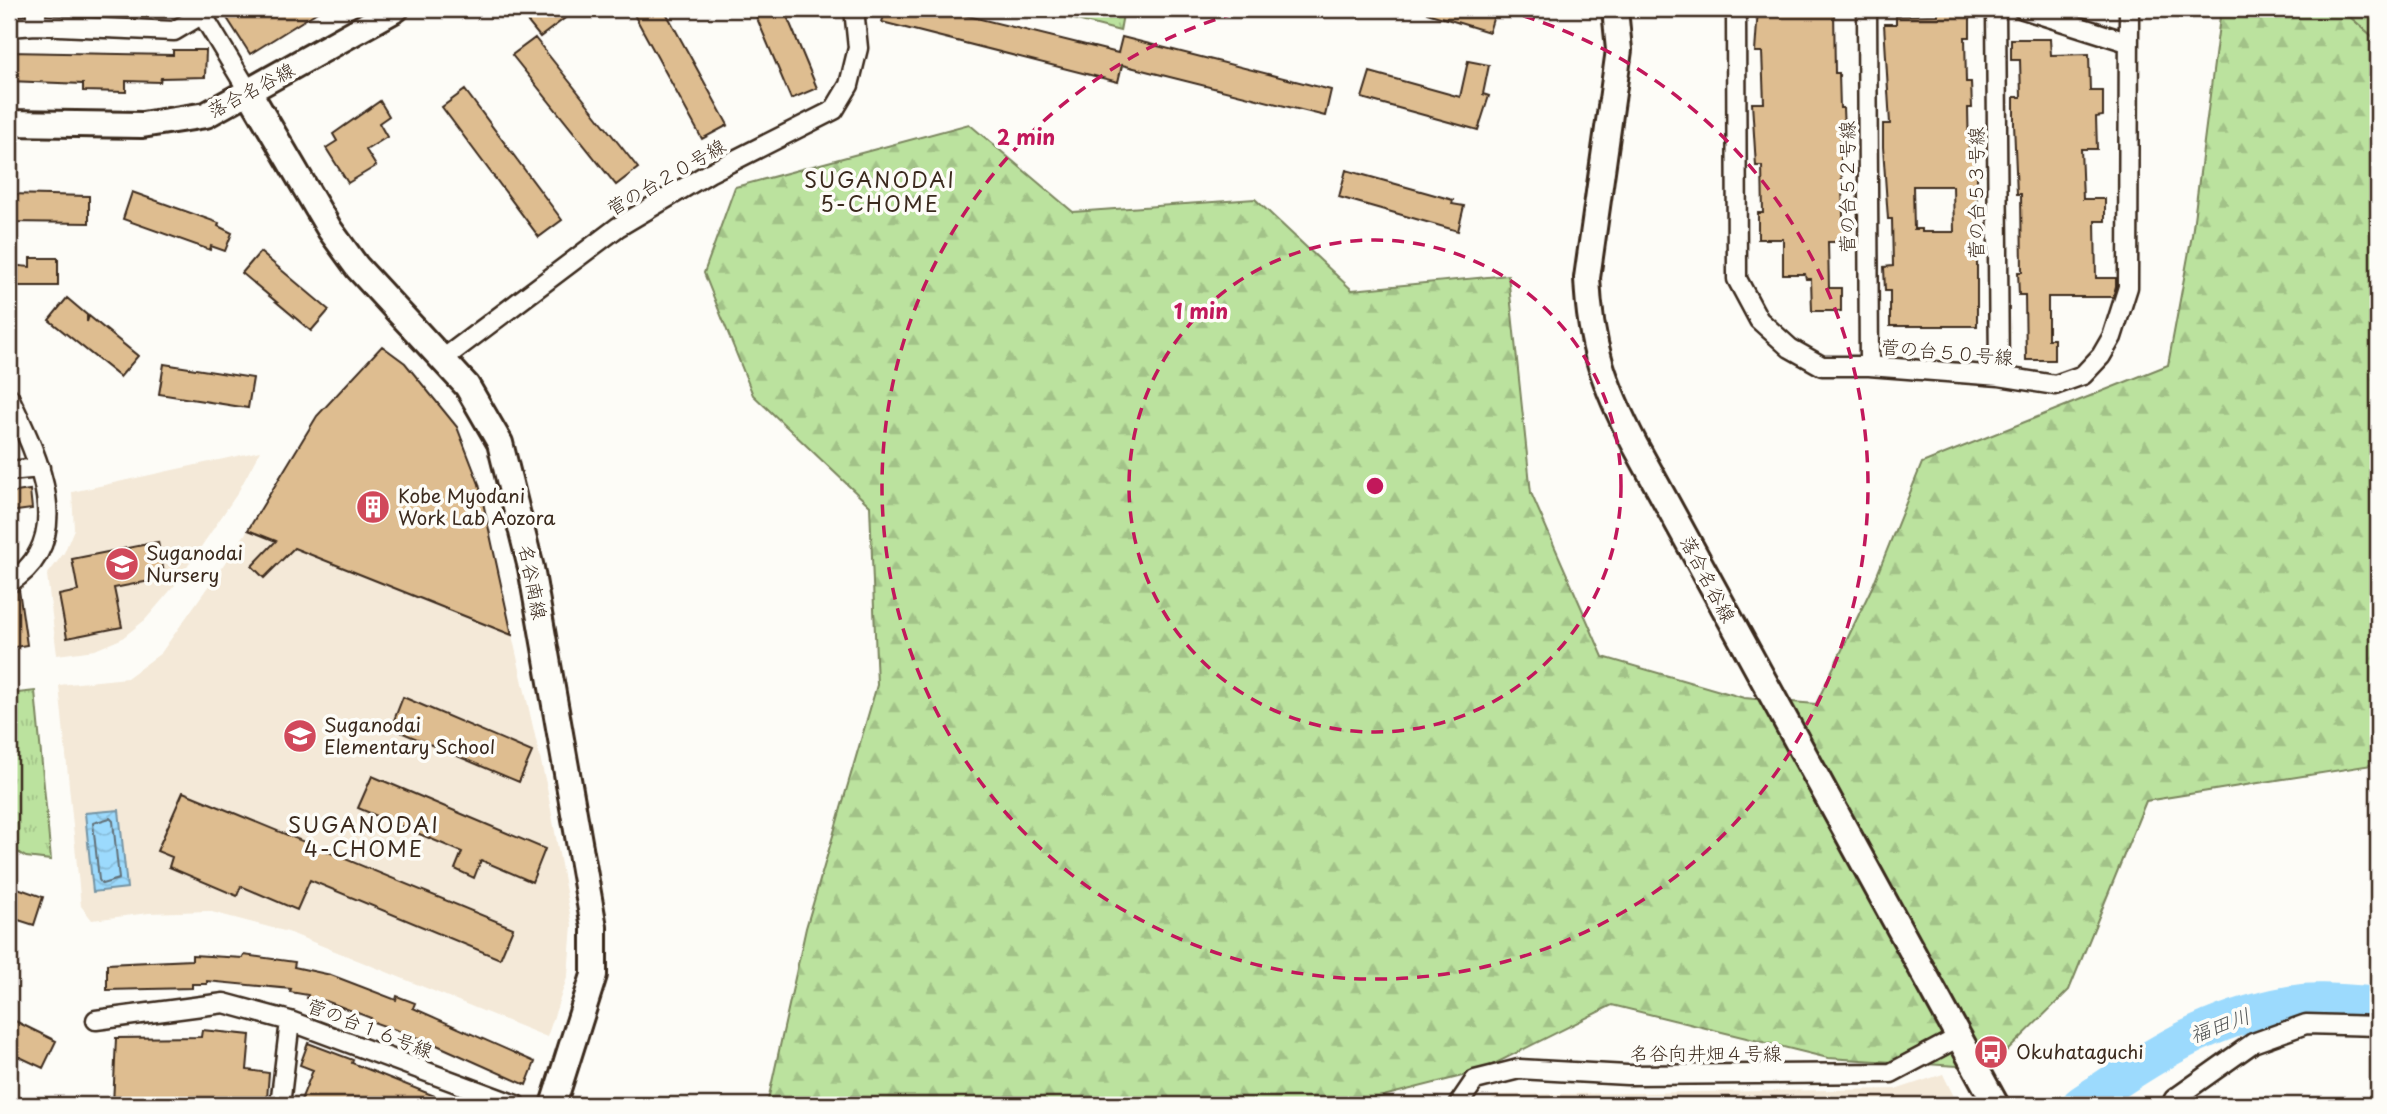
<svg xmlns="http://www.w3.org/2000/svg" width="2387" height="1114" font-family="'Playpen Sans','Klee One',sans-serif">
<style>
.built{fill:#f4e9d8}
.forest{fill:url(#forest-firs);stroke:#7b865e;stroke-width:2}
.park{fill:url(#park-tufts);stroke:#7b865e;stroke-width:2}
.water{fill:url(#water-waves);stroke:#7594a4;stroke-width:2}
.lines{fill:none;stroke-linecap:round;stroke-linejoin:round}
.shore{stroke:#627077;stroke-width:2}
.river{stroke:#9cdafd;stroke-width:37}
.building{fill:#debd90;stroke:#3b2a1e;stroke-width:2;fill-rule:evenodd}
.street-casing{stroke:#3b2a1e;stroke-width:23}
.secondary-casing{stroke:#3b2a1e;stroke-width:30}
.street{stroke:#fdfcf7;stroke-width:18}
.secondary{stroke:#fdfcf7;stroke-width:24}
.ring{fill:none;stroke:#c2185b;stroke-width:3.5;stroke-dasharray:12 9}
.labels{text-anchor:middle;stroke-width:7;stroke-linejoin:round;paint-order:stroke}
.street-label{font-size:19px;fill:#3b2a1e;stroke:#fdfcf7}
.poi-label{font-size:19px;fill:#3b2a1e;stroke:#fdfcf7;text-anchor:start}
.neighbourhood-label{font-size:21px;letter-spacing:2px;fill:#3b2a1e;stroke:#fdfcf7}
.water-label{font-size:21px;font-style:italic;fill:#535656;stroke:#fdfcf7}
.centre{fill:#c2185b;stroke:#fdfcf7;stroke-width:3.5}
.ring-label{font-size:21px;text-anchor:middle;font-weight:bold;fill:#c2185b;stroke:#fdfcf7;stroke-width:7;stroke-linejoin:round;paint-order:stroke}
</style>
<defs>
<pattern id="forest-firs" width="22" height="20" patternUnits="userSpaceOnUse" patternTransform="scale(1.75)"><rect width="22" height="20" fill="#bbe29e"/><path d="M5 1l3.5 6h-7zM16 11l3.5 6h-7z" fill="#a2c288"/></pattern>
<pattern id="park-tufts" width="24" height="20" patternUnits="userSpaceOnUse" patternTransform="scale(1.75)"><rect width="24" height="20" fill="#bbe29e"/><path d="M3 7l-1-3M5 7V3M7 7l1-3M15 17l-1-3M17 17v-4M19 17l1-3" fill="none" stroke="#a2c288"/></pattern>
<pattern id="water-waves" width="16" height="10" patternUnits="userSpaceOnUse" patternTransform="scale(1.75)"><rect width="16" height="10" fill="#9cdafd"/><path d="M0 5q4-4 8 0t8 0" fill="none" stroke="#87bbd8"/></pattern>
</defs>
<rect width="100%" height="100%" fill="#fdfcf7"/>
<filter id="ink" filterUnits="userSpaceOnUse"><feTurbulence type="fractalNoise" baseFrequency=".0143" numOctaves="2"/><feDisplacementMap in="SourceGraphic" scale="14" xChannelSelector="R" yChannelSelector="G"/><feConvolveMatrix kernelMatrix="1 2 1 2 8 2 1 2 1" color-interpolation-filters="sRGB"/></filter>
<g filter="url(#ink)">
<path class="built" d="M 260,451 L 237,494 L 175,585 L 145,620 L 121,639 L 95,650 L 57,655 L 47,575 L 64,553 L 74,529 L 72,492 Z
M 248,530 L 512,635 L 547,788 L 572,925 L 568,975 L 547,1037 L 288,932 L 208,911 L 149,913 L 92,920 L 81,906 L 59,685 L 127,678 L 161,653 Z
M 1943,1074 L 1958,1105 L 1486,1105 L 1496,1095 L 1898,1089 Z"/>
<path class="forest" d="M 2221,9 L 2341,9 L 2378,41 L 2378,764 L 2146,801 L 2069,990 L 1990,1068 L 1828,1058 L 1612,1005 L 1478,1072 L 1375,1098 L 1372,1105 L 767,1105 L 806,928 L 877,685 L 870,506 L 753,395 L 704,273 L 735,187 L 969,124 L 1073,212 L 1255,199 L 1352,290 L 1508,275 L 1531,493 L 1603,657 L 1744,698 L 1816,704 L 1873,585 L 1922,463 L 2168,365 L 2192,235 Z"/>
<path class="park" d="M 1034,9 L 1124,9 L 1120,31 Z
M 2341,9 L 2378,9 L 2378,41 Z
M 35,691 L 51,860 L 26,857 L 9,847 L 9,694 Z"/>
<path class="water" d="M 119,810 L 127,888 L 93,892 L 85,813 Z"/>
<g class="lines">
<path class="shore" d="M 110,818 L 113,821 L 119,879 L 102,884 L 99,880 L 93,823 Z"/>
<path class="river" d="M 2080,1105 C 2151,1057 2205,1019 2292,1004 C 2319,999 2351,1004 2378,1005"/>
</g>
<path class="building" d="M 241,9 L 247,17 L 261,9 L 322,9 L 250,54 L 227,18 Z
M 542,9 L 577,9 L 540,37 L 527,21 Z
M 631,9 L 664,9 L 728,125 L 702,139 Z
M 753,9 L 784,9 L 817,88 L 791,99 Z
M 886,9 L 940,9 L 1118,53 L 1122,37 L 1331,90 L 1325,116 L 1122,65 L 1118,82 L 882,22 Z
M 1428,9 L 1496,9 L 1489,32 L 1427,13 Z
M 1758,9 L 1834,9 L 1835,73 L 1839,73 L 1840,108 L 1843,108 L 1844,131 L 1840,131 L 1844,242 L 1828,242 L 1829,288 L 1841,288 L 1841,311 L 1812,311 L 1811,279 L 1806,279 L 1805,274 L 1783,274 L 1783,239 L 1758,239 L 1758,213 L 1763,213 L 1762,166 L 1756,166 L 1752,103 L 1764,103 L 1762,52 L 1755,52 Z
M 1938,9 L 1970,9 L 1970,37 L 1965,37 L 1966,82 L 1971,82 L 1972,108 L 1968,108 L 1969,155 L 1977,154 L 1977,326 L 1890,326 L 1890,291 L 1885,291 L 1884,267 L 1893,266 L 1892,219 L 1888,219 L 1883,147 L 1883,124 L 1890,124 L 1884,24 L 1896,24 L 1896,16 L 1938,15 ZM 1913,186 L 1953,186 L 1954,232 L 1922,232 L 1922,229 L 1914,229 Z
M 535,38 L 638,168 L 616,185 L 512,55 Z
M 2011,39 L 2050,39 L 2051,55 L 2089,54 L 2090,91 L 2103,91 L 2103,116 L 2096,117 L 2097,149 L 2081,149 L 2083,199 L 2105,199 L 2105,221 L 2095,221 L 2096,278 L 2116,278 L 2116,286 L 2113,297 L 2048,297 L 2048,339 L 2054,339 L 2054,360 L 2026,360 L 2025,295 L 2019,295 L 2018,272 L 2022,272 L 2021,194 L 2017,194 L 2014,124 L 2014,97 L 2021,97 L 2020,60 L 2011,60 Z
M 173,50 L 206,50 L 205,77 L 161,78 L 160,82 L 126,81 L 126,92 L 83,91 L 83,84 L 9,81 L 9,52 L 173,55 Z
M 1468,61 L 1489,65 L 1483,94 L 1489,96 L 1478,130 L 1362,98 L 1370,72 L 1460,97 Z
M 465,90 L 562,220 L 539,237 L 442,107 Z
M 380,101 L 389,116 L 379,123 L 387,137 L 366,150 L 376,166 L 348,183 L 326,148 L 337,141 L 333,134 Z
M 1346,170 L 1453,200 L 1452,204 L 1464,206 L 1458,231 L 1339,197 Z
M 132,192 L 219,223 L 218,226 L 232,233 L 225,251 L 211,246 L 210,250 L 123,219 Z
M 9,194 L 89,196 L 89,223 L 9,222 Z
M 260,252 L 329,310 L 311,331 L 242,273 Z
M 30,258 L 58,258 L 58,286 L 9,286 L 9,265 L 30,267 Z
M 67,298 L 87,315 L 87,322 L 89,316 L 138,356 L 120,377 L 49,320 Z
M 382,346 L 405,363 L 457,427 L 479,484 L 512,635 L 294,548 L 264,578 L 252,566 L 276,541 L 248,530 L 317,416 Z
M 164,364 L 253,378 L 248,408 L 159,394 Z
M 30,490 L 32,509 L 9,512 L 9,493 Z
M 158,542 L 165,578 L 114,588 L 122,627 L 67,638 L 59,595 L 78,591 L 72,559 Z
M 19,590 L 27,645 L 9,648 L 9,594 Z
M 403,697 L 532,752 L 519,782 L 391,728 Z
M 372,776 L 545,849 L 532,882 L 481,860 L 474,878 L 455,869 L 462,852 L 358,808 Z
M 183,792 L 513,928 L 500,959 L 310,880 L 297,910 L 241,886 L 237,896 L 169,867 L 172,857 L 157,851 Z
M 9,885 L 43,897 L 34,925 L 9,917 Z
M 192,955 L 243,958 L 244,955 L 295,962 L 294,967 L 331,975 L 396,1000 L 397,996 L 415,1003 L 413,1008 L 535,1062 L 526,1085 L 430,1042 L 370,1021 L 371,1018 L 326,1001 L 307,998 L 308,995 L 290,992 L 291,989 L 207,981 L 207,984 L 192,984 L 192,988 L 107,990 L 107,964 L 192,960 Z
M 9,1018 L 56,1041 L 43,1068 L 9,1052 Z
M 202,1030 L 250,1035 L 247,1070 L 269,1073 L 267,1099 L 251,1098 L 251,1105 L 113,1105 L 116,1038 L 201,1037 Z
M 308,1043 L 353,1060 L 352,1063 L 457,1105 L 299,1105 L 313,1070 L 300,1065 Z"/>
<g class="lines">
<g class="street-casing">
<path id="street" d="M 36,9 L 36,25 L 174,31 L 211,9
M 199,9 L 249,92
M 1736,9 L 1737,279 L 1759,320 L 1790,348 L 1822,366 L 1869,366 L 1999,376 L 2055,385 L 2083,375 L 2101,356 L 2112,337 L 2128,287 L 2129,9
M 1867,9 L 1869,366
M 1996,9 L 1999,376
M 2023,9 L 2127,42
M 9,27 L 36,25
M 443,359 L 618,227 L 709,173 L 834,110 L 849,85 L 858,48 L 854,9
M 9,397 C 36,453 80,539 9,583
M 9,471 L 40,468
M 96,1020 L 224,1003 L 290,1021
M 280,1105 L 290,1021 L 516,1105
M 1458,1105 L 1475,1080 L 1519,1069 L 1627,1075 L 1891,1073 L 1959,1037
M 2171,1105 L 2174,1099 L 2253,1043 L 2306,1024 L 2378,1026"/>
</g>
<g class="secondary-casing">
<path id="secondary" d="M 1615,9 L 1619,50 L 1587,278 C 1590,346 1604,385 1635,445 L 1996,1105
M 249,92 L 330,230 L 357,267 L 467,386 L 500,443 L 531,568 L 594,927 L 594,975 L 553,1105
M 9,123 L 142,125 L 206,115 L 396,9"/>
</g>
<use href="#street" class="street"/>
<use href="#secondary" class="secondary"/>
</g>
</g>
<g class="ring">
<circle cx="1375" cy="486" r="246"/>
<path d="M1503 10A493 493 0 1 1 1247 10"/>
</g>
<defs>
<g id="building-disc" transform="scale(1.75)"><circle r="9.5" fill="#d1495b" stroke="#fdfcf7"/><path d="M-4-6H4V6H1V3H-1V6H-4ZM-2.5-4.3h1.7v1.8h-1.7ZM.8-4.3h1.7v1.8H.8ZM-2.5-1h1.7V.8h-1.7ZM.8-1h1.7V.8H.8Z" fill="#fff"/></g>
<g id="school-disc" transform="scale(1.75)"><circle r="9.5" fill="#d1495b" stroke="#fdfcf7"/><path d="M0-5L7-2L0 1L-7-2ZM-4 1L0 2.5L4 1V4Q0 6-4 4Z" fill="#fff"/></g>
<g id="bus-disc" transform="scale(1.75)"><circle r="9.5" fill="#d1495b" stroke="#fdfcf7"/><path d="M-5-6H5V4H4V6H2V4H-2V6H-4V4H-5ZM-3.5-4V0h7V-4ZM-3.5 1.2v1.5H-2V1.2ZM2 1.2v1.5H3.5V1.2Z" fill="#fff"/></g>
</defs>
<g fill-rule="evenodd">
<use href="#building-disc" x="373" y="507"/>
<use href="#school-disc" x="122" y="564"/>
<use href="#school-disc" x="300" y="736"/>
<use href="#bus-disc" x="1991" y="1052"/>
</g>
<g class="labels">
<g class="street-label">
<text transform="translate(251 90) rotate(-28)" y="7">落合名谷線</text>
<text transform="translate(666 177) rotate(-30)" y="7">菅の台２０号線</text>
<text transform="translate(1847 187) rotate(-90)" y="7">菅の台５２号線</text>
<text transform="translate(1976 193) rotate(-90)" y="7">菅の台５３号線</text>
<text transform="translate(1947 352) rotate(5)" y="7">菅の台５０号線</text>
<text transform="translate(1708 579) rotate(62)" y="7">落合名谷線</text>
<text transform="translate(533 582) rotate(79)" y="7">名谷南線</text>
<text transform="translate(370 1028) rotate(21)" y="7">菅の台１６号線</text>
<text x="1706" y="1060">名谷向井畑４号線</text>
</g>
<g class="poi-label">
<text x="398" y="503">Kobe Myodani<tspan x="398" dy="22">Work Lab Aozora</tspan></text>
<text x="146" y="560">Suganodai<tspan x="146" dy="22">Nursery</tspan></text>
<text x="324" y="732">Suganodai<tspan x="324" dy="22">Elementary School</tspan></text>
<text x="2016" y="1059">Okuhataguchi</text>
</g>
<g class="neighbourhood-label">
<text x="880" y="188">SUGANODAI<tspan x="880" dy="24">5-CHOME</tspan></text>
<text x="364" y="833">SUGANODAI<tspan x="364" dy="24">4-CHOME</tspan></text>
</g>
<g class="water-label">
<text transform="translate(2220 1026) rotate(-20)" y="7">福田川</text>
</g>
</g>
<circle cx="1375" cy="486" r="10" class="centre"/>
<g class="ring-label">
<text x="1026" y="145">2 min</text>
<text x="1201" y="319">1 min</text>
</g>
<rect width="2387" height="1114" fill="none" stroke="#fdfcf7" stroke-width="35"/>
<rect x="18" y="18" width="2352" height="1079" fill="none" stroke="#3b2a1e" stroke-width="2.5" filter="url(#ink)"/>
</svg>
